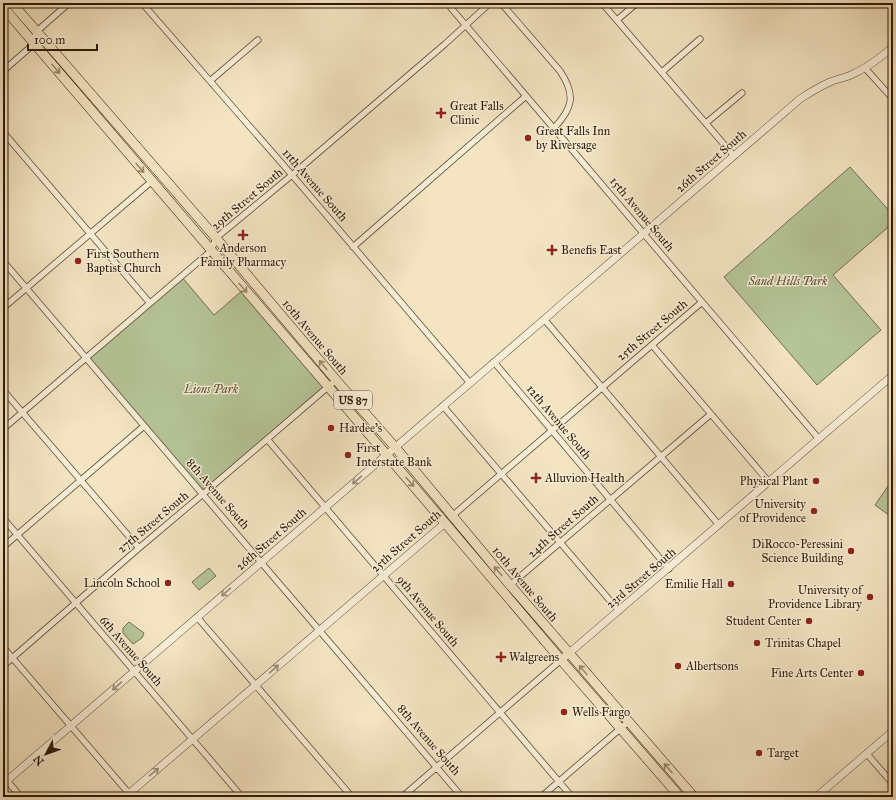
<svg xmlns="http://www.w3.org/2000/svg" width="896" height="800" font-family="'IM FELL Great Primer',serif">
<style>
.green{fill:#b5c598;stroke:#706f4d}
.lines{fill:none;stroke-linecap:round;stroke-linejoin:round}
.minor-casing{stroke:#5e4c32;stroke-width:7}
.tertiary-casing{stroke:#5e4c32;stroke-width:8}
.trunk-casing{stroke:#2c1902;stroke-width:10}
.minor{stroke:#f8edd7;stroke-width:5.5}
.tertiary{stroke:#f8edd7;stroke-width:7}
.trunk{stroke:#f4e4c2;stroke-width:9}
.oneway{stroke:#9a896c}
.oneway2{stroke:#9c8e77}
.poi-dot{fill:#8f2418;stroke:#f8edd7;stroke-width:1.5}
.labels{text-anchor:middle;stroke-width:3;stroke-linejoin:round;paint-order:stroke}
.shield{fill:#f8edd7;stroke:#695942;stroke-width:1}
.shield-label{font-size:11px;font-weight:bold;fill:#2c1902}
.poi-label{font-size:12px;fill:#2c1902;stroke:#f8edd7;text-anchor:start}
.street-label{font-size:12px;fill:#2c1902;stroke:#f8edd7}
.park-label{font-size:12px;font-style:italic;fill:#554d2f;stroke:#f8edd7}
</style>
<rect width="100%" height="100%" fill="#f4e4c2"/>
<filter id="stains"><feTurbulence type="fractalNoise" baseFrequency=".005" numOctaves="4"/><feColorMatrix values="0 0 0 0 .2 0 0 0 0 .09 0 0 0 0 .02 0 0 0 .5 -.17"/></filter>
<radialGradient id="worn" r=".72"><stop offset=".6" stop-color="#630" stop-opacity="0"/><stop offset="1" stop-color="#630" stop-opacity=".3"/></radialGradient>
<path class="green" d="M 850,167 L 893,215 L 893,223 L 833,275 L 881,330 L 817,385 L 724,277 Z
M 181,276 L 214,315 L 244,289 L 328,387 L 203,494 L 86,357 Z
M 893,479 L 893,518 L 875,505 Z
M 209,568 L 216,576 L 199,590 L 192,582 Z
M 129,622 L 144,633 L 142,638 L 133,644 L 123,633 L 123,628 Z"/>
<g class="lines">
<g class="minor-casing">
<path id="minor" d="M 142,3 L 292,175 L 470,383
M 449,3 L 451,8 L 819,439
M 501,3 L 560,71 C 576,95 573,108 554,128
M 602,3 L 734,156
M 617,20 L 637,3
M 865,68 L 893,99
M 3,71 L 34,44 L 36,32 L 69,3
M 662,72 L 700,39
M 210,81 L 258,40
M 706,123 L 742,93
M 3,132 L 149,302
M 353,247 L 526,96
M 3,261 L 462,797
M 3,308 L 152,181
M 544,319 L 719,525
M 652,345 L 769,482
M 494,362 L 669,569
M 3,390 L 139,548
M 443,406 L 619,611
M 3,429 L 211,251 L 216,238 L 292,175 L 445,44 L 490,3
M 267,439 L 572,797
M 451,517 L 702,302
M 3,518 L 242,797
M 3,547 L 144,426
M 509,586 L 711,414
M 197,617 L 352,797
M 3,647 L 132,797
M 3,666 L 139,548 L 203,494 L 336,380
M 867,754 L 893,784
M 3,776 L 21,797
M 402,797 L 561,660
M 541,797 L 628,722"/>
</g>
<g class="tertiary-casing">
<path id="tertiary" d="M 556,309 L 800,99 C 809,93 819,87 830,82 C 837,79 844,78 851,75 C 867,68 880,58 893,47
M 561,660 L 893,375
M 3,784 L 554,311
M 125,797 L 445,523
M 816,797 L 893,731"/>
</g>
<g class="trunk-casing">
<path id="trunk" d="M 12,3 L 216,238 L 336,380 L 395,447 L 510,585 L 694,797
M 3,7 L 445,523 L 561,660 L 680,797"/>
</g>
<use href="#minor" class="minor"/>
<use href="#tertiary" class="tertiary"/>
<use href="#trunk" class="trunk"/>
</g>
<defs><path id="oneway-shaft" d="M-6 0H5M1.5-3L5.5 0L1.5 3" fill="none" stroke-width="1.6" stroke-linecap="round" stroke-linejoin="round"/></defs>
<g class="oneway">
<use href="#oneway-shaft" transform="translate(56 69) rotate(49)"/>
<use href="#oneway-shaft" transform="translate(140 168) rotate(49)"/>
<use href="#oneway-shaft" transform="translate(243 288) rotate(49)"/>
<use href="#oneway-shaft" transform="translate(323 365) rotate(-130)"/>
<use href="#oneway-shaft" transform="translate(410 482) rotate(49)"/>
<use href="#oneway-shaft" transform="translate(498 571) rotate(-130)"/>
<use href="#oneway-shaft" transform="translate(583 670) rotate(-131)"/>
<use href="#oneway-shaft" transform="translate(668 768) rotate(-131)"/>
</g>
<g class="oneway2">
<use href="#oneway-shaft" transform="translate(357 480) rotate(139)"/>
<use href="#oneway-shaft" transform="translate(226 592) rotate(139)"/>
<use href="#oneway-shaft" transform="translate(274 669) rotate(-41)"/>
<use href="#oneway-shaft" transform="translate(117 686) rotate(139)"/>
<use href="#oneway-shaft" transform="translate(154 772) rotate(-40)"/>
</g>
<g class="poi-dot">
<path d="M439 107h4v4h4v4h-4v4h-4v-4h-4v-4h4z"/>
<circle cx="528" cy="138" r="4"/>
<path d="M241 229h4v4h4v4h-4v4h-4v-4h-4v-4h4z"/>
<path d="M550 244h4v4h4v4h-4v4h-4v-4h-4v-4h4z"/>
<circle cx="78" cy="261" r="4"/>
<circle cx="331" cy="428" r="4"/>
<circle cx="348" cy="455" r="4"/>
<path d="M534 472h4v4h4v4h-4v4h-4v-4h-4v-4h4z"/>
<circle cx="816" cy="481" r="4"/>
<circle cx="814" cy="511" r="4"/>
<circle cx="851" cy="551" r="4"/>
<circle cx="168" cy="583" r="4"/>
<circle cx="731" cy="584" r="4"/>
<circle cx="870" cy="597" r="4"/>
<circle cx="809" cy="621" r="4"/>
<circle cx="757" cy="643" r="4"/>
<path d="M499 651h4v4h4v4h-4v4h-4v-4h-4v-4h4z"/>
<circle cx="678" cy="666" r="4"/>
<circle cx="861" cy="673" r="4"/>
<circle cx="564" cy="712" r="4"/>
<circle cx="759" cy="753" r="4"/>
</g>
<g class="labels">
<rect class="shield" x="334" y="391" width="38" height="18" rx="3"/>
<g class="shield-label">
<text x="353" y="404">US 87</text>
</g>
<g class="poi-label">
<text x="450" y="110">Great Falls<tspan x="450" dy="14">Clinic</tspan></text>
<text x="536" y="135">Great Falls Inn<tspan x="536" dy="14">by Riversage</tspan></text>
<text x="243" y="252" text-anchor="middle">Anderson<tspan x="243" dy="14">Family Pharmacy</tspan></text>
<text x="561" y="254">Benefis East</text>
<text x="86" y="258">First Southern<tspan x="86" dy="14">Baptist Church</tspan></text>
<text x="339" y="432">Hardee's</text>
<text x="356" y="452">First<tspan x="356" dy="14">Interstate Bank</tspan></text>
<text x="545" y="482">Alluvion Health</text>
<text x="808" y="485" text-anchor="end">Physical Plant</text>
<text x="806" y="508" text-anchor="end">University<tspan x="806" dy="14">of Providence</tspan></text>
<text x="843" y="548" text-anchor="end">DiRocco-Peressini<tspan x="843" dy="14">Science Building</tspan></text>
<text x="160" y="587" text-anchor="end">Lincoln School</text>
<text x="723" y="588" text-anchor="end">Emilie Hall</text>
<text x="862" y="594" text-anchor="end">University of<tspan x="862" dy="14">Providence Library</tspan></text>
<text x="801" y="625" text-anchor="end">Student Center</text>
<text x="765" y="647">Trinitas Chapel</text>
<text x="509" y="661">Walgreens</text>
<text x="686" y="670">Albertsons</text>
<text x="853" y="677" text-anchor="end">Fine Arts Center</text>
<text x="572" y="716">Wells Fargo</text>
<text x="767" y="757">Target</text>
</g>
<g class="street-label">
<text transform="translate(711 161) rotate(-41)" y="4">26th Street South</text>
<text transform="translate(315 185) rotate(49)" y="4">11th Avenue South</text>
<text transform="translate(247 199) rotate(-40)" y="4">29th Street South</text>
<text transform="translate(642 214) rotate(50)" y="4">15th Avenue South</text>
<text transform="translate(652 330) rotate(-40)" y="4">25th Street South</text>
<text transform="translate(315 337) rotate(50)" y="4">10th Avenue South</text>
<text transform="translate(559 422) rotate(50)" y="4">12th Avenue South</text>
<text transform="translate(218 494) rotate(49)" y="4">8th Avenue South</text>
<text transform="translate(153 522) rotate(-40)" y="4">27th Street South</text>
<text transform="translate(563 526) rotate(-41)" y="4">24th Street South</text>
<text transform="translate(271 539) rotate(-41)" y="4">26th Street South</text>
<text transform="translate(406 541) rotate(-41)" y="4">25th Street South</text>
<text transform="translate(641 578) rotate(-40)" y="4">23rd Street South</text>
<text transform="translate(525 584) rotate(50)" y="4">10th Avenue South</text>
<text transform="translate(428 611) rotate(50)" y="4">9th Avenue South</text>
<text transform="translate(131 651) rotate(49)" y="4">6th Avenue South</text>
<text transform="translate(429 740) rotate(49)" y="4">8th Avenue South</text>
</g>
<g class="park-label">
<text x="788" y="285">Sand Hills Park</text>
<text x="211" y="393">Lions Park</text>
</g>
</g>
<rect width="896" height="800" fill="none" stroke="#f4e4c2" stroke-width="16"/>
<rect x="4" y="4" width="888" height="792" fill="none" stroke="#2c1902" stroke-width="2"/>
<rect x="8" y="8" width="880" height="784" fill="none" stroke="#2c1902"/>
<g transform="translate(46 754) rotate(229)" stroke="#f8edd7" stroke-width="3" paint-order="stroke">
<path d="M0-3L7 15L0 10L-7 15Z" fill="#2c1902"/>
<text y="-6" font-size="11" font-weight="bold" text-anchor="middle" fill="#2c1902">N</text>
</g>
<path d="M28 44v6h69v-6" fill="none" stroke="#2c1902" stroke-width="2"/>
<text x="34" y="44" font-size="12" fill="#2c1902" stroke="#f8edd7" stroke-width="3" paint-order="stroke">100 m</text>
<rect width="100%" height="100%" filter="url(#stains)"/>
<rect width="100%" height="100%" fill="url(#worn)"/>
</svg>
